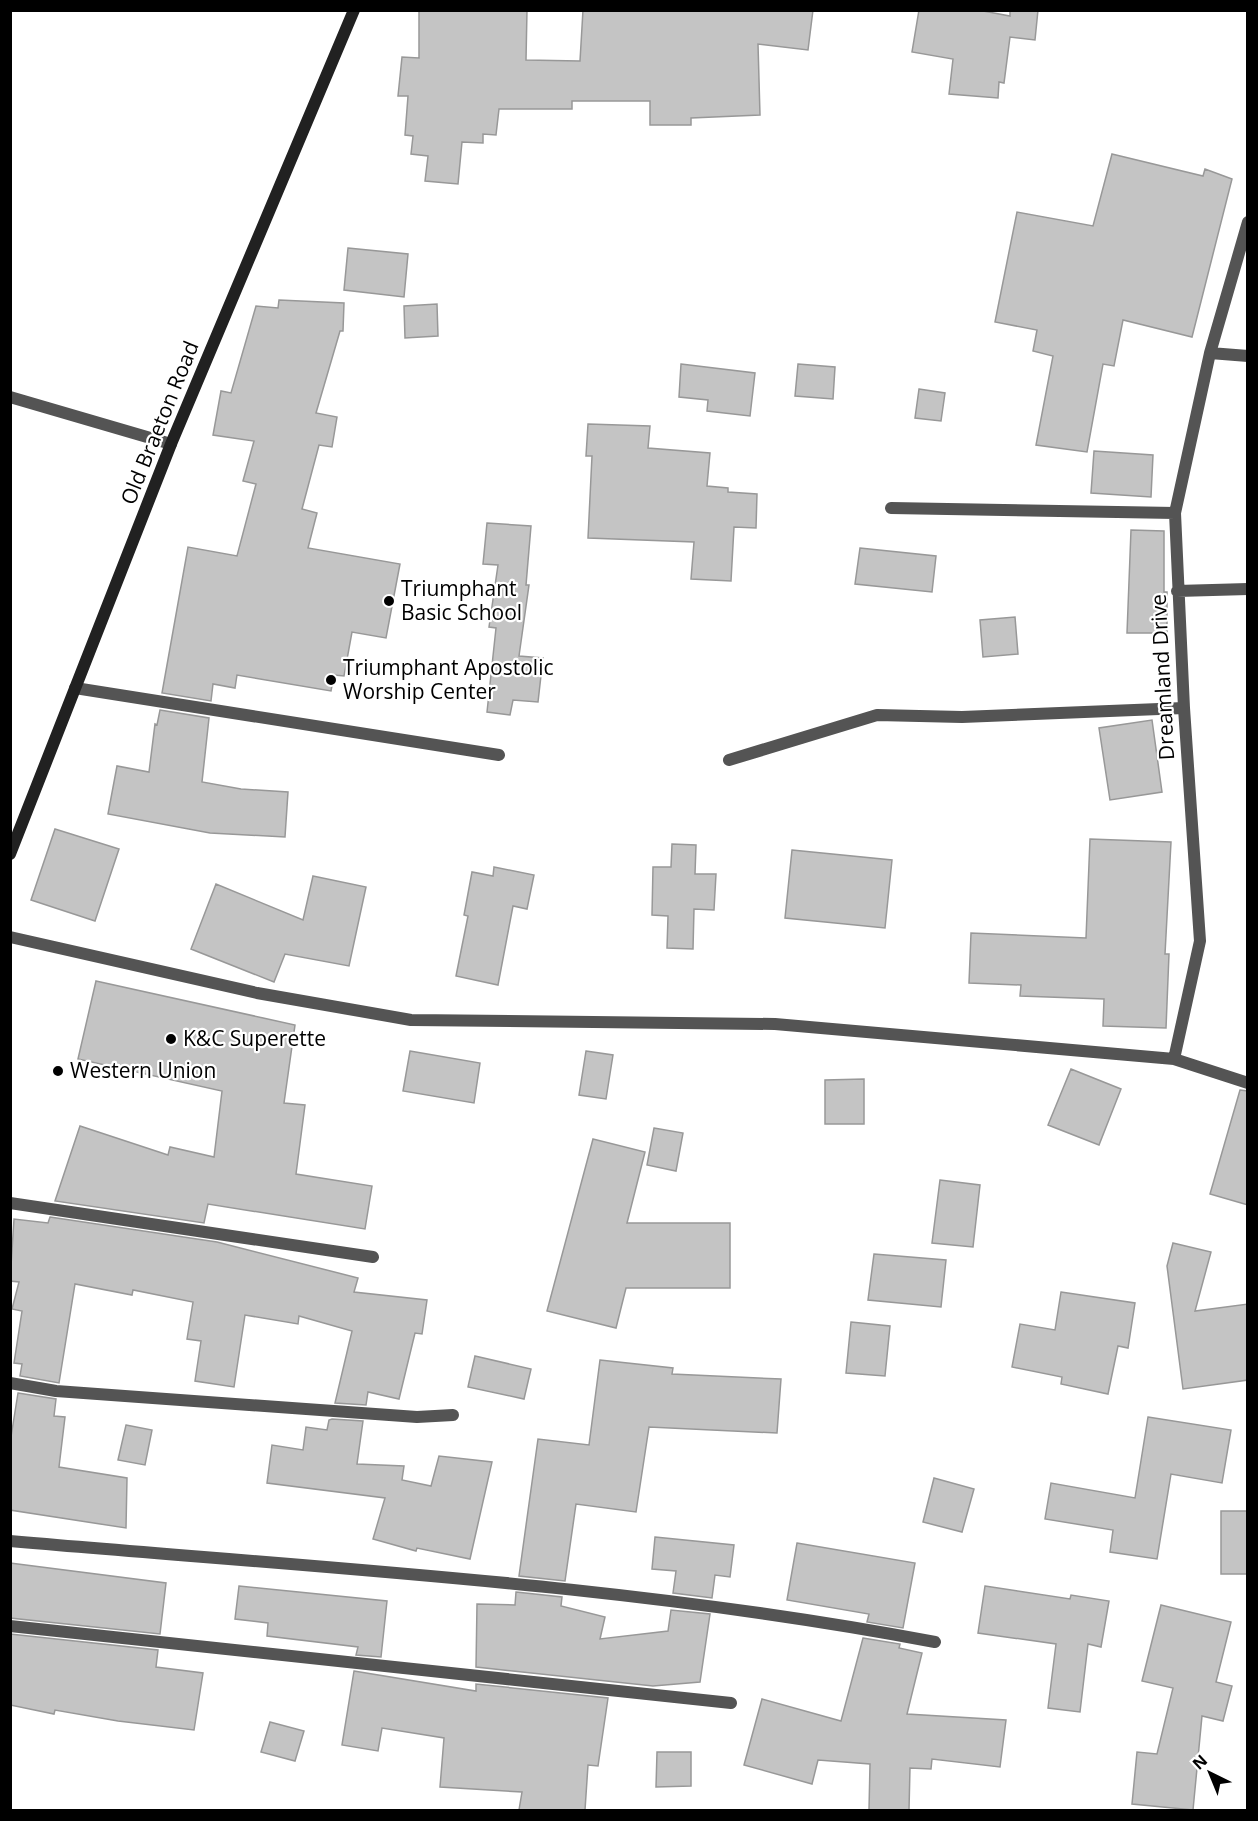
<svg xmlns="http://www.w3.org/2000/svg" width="1258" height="1821" font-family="'Open Sans',sans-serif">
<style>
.building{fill:#c4c4c4;stroke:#989898;stroke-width:1.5}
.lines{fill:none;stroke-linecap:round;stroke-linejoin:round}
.street{stroke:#545454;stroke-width:12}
.secondary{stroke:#212121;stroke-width:12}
.poi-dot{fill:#000;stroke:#fff;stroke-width:2}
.labels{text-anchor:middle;stroke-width:4.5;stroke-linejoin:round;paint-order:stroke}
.street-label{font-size:21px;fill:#000;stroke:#fff}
.poi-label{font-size:21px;fill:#000;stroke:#fff;text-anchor:start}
</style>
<rect width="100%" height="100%" fill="#fff"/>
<path class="building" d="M 419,10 L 527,10 L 526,60 L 580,61 L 583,10 L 813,10 L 808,50 L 758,44 L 760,115 L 691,118 L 691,125 L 650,125 L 650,101 L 572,101 L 572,109 L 499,109 L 496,135 L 483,134 L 483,143 L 462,142 L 458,184 L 425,181 L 428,156 L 411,154 L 413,136 L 405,135 L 408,96 L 398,96 L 402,57 L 419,58 Z
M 919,10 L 978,10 L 1010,16 L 1010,10 L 1038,10 L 1035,40 L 1010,37 L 1004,83 L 999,82 L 998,98 L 949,94 L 953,59 L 912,52 Z
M 1112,154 L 1203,176 L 1205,169 L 1232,179 L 1192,337 L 1123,320 L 1114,366 L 1103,364 L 1087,452 L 1036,445 L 1053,356 L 1033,351 L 1037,330 L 995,322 L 1017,212 L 1093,226 Z
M 348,248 L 408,254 L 404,297 L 344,290 Z
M 279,300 L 344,303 L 343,331 L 340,331 L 316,413 L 337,417 L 332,447 L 319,445 L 302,509 L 317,513 L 308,548 L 400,564 L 386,638 L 352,632 L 344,676 L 334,675 L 331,691 L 237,675 L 235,688 L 213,684 L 211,701 L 162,693 L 188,547 L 237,556 L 256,484 L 243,481 L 254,441 L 213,435 L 221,391 L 231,393 L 256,306 L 278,308 Z
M 437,304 L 438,336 L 405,338 L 404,306 Z
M 681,364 L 755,373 L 750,416 L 707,411 L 708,400 L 679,397 Z
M 798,364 L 835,367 L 833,399 L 795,396 Z
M 919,389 L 945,393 L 941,421 L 915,418 Z
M 588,424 L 650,426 L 648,448 L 710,453 L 707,486 L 728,488 L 728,492 L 757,494 L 756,528 L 734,527 L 731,581 L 691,579 L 694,542 L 588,538 L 592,456 L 586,456 Z
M 1094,451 L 1153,455 L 1151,497 L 1091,493 Z
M 487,523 L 531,526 L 526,585 L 529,585 L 519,656 L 543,658 L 538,702 L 513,700 L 510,715 L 487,712 L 496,628 L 489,627 L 498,565 L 483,564 Z
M 1131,530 L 1164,531 L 1164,592 L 1167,592 L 1167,633 L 1127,633 Z
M 860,548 L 936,556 L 932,592 L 855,584 Z
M 1015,617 L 1018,654 L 983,657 L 980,620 Z
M 160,710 L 209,718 L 202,782 L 241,789 L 288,792 L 285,837 L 210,833 L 108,814 L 117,766 L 149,772 L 155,724 L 157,725 Z
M 1152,720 L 1162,792 L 1110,800 L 1099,728 Z
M 55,829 L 119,849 L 95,921 L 31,900 Z
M 1090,839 L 1171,842 L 1165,954 L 1169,954 L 1166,1028 L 1103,1026 L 1104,999 L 1020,996 L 1021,985 L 969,983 L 971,933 L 1086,938 Z
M 672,844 L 696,845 L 695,874 L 716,874 L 714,910 L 694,909 L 693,949 L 667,948 L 668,916 L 652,915 L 653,867 L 671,867 Z
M 792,850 L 892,860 L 885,928 L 785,918 Z
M 494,867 L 534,875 L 527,909 L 513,906 L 498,985 L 456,976 L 468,916 L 464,915 L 472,872 L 493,876 Z
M 313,876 L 366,887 L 349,966 L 285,954 L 274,982 L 191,949 L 216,884 L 303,920 Z
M 96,981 L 295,1025 L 284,1103 L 305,1105 L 296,1174 L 372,1186 L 365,1229 L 208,1204 L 204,1223 L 55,1201 L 80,1126 L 168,1155 L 170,1147 L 214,1157 L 222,1091 L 78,1059 Z
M 410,1051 L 480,1063 L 474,1103 L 403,1091 Z
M 586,1051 L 613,1055 L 606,1099 L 579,1095 Z
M 1071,1069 L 1121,1089 L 1099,1145 L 1048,1125 Z
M 864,1079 L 864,1124 L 825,1124 L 825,1080 Z
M 1240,1090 L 1248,1091 L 1248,1205 L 1210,1194 Z
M 654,1128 L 683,1133 L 676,1171 L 647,1165 Z
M 593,1139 L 645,1152 L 627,1223 L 730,1223 L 730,1288 L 626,1288 L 616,1328 L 547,1311 Z
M 940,1180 L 980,1185 L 973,1247 L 932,1243 Z
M 50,1217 L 217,1242 L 358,1278 L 354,1292 L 427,1300 L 422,1334 L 415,1333 L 399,1399 L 368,1392 L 366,1405 L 335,1403 L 352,1331 L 299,1316 L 298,1324 L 245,1315 L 234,1387 L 195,1381 L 201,1341 L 187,1339 L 193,1302 L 133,1290 L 132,1295 L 75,1284 L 59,1383 L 20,1376 L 22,1364 L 14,1363 L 22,1311 L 12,1309 L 19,1282 L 10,1281 L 14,1219 L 48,1223 Z
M 1173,1243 L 1211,1252 L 1195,1311 L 1248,1304 L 1248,1380 L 1183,1389 L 1167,1266 Z
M 874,1254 L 946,1260 L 941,1307 L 868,1300 Z
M 1061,1292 L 1135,1303 L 1128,1348 L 1118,1346 L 1108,1394 L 1061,1384 L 1062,1377 L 1012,1367 L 1020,1324 L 1055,1330 Z
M 851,1322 L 890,1326 L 885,1376 L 846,1373 Z
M 475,1356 L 531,1369 L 524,1399 L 468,1387 Z
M 600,1360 L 673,1368 L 672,1374 L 781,1379 L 777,1433 L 649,1427 L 636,1512 L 576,1504 L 565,1581 L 519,1576 L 538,1439 L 589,1445 Z
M 18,1393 L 56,1399 L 54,1416 L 65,1417 L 59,1467 L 127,1478 L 126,1528 L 10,1510 L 10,1443 Z
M 1148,1417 L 1231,1430 L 1222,1483 L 1171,1474 L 1157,1559 L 1110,1552 L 1113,1530 L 1045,1519 L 1051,1483 L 1135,1498 Z
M 332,1419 L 363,1421 L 357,1464 L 404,1466 L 402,1480 L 431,1486 L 439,1456 L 492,1462 L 470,1559 L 417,1548 L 416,1551 L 373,1539 L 385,1498 L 267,1483 L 272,1445 L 303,1450 L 306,1427 L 327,1430 L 329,1420 Z
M 126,1425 L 152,1430 L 145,1465 L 118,1460 Z
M 934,1478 L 974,1489 L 962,1532 L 923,1522 Z
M 1221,1511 L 1248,1511 L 1248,1574 L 1221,1574 Z
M 655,1537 L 734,1545 L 730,1577 L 715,1575 L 712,1598 L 673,1593 L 676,1571 L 652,1569 Z
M 797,1543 L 915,1563 L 903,1628 L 867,1622 L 869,1614 L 787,1600 Z
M 10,1563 L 166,1583 L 160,1634 L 10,1618 Z
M 239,1586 L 387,1601 L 381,1657 L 356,1655 L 358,1647 L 267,1636 L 268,1623 L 235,1619 Z
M 985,1586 L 1070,1599 L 1071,1595 L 1109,1601 L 1101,1647 L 1088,1644 L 1080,1712 L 1048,1708 L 1056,1644 L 978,1633 Z
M 516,1592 L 562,1597 L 561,1606 L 605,1617 L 600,1639 L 668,1631 L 671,1610 L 710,1614 L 700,1682 L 653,1686 L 476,1667 L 477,1604 L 515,1605 Z
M 1161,1605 L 1231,1622 L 1216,1682 L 1232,1686 L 1223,1721 L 1202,1716 L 1193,1810 L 1132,1804 L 1137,1752 L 1157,1754 L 1173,1688 L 1142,1681 Z
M 10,1634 L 158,1650 L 156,1667 L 203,1673 L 194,1730 L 118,1721 L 55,1710 L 54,1714 L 10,1705 Z
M 863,1638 L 900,1644 L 899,1648 L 922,1653 L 907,1714 L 1006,1720 L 1000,1767 L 932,1759 L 931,1769 L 910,1768 L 909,1810 L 869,1810 L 870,1764 L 818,1760 L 812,1784 L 744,1765 L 762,1699 L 841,1721 Z
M 354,1671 L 476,1691 L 476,1684 L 608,1698 L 598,1766 L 588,1765 L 585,1810 L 519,1810 L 522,1792 L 440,1787 L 444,1738 L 382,1728 L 378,1751 L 342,1745 Z
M 270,1722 L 304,1731 L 295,1761 L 261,1752 Z
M 657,1752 L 691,1752 L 691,1786 L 656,1787 Z"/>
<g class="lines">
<path class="street" d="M 1248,222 L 1210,353 L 1175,513 L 1184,708 L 1200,941 L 1174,1059 L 1248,1083
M 1210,353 L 1248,356
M 10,397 L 171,444
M 891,508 L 1175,513
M 1177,591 L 1248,589
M 75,688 L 499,755
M 729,760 L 877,715 L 962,717 L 1184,708
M 10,937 L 257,993 L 411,1020 L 775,1024 L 1174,1059
M 10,1203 L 373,1257
M 10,1383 L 56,1391 L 417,1417 L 453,1415
M 10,1541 C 319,1568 631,1584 935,1642
M 10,1626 L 731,1703"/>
<path class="secondary" d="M 10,854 L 171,444 L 354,10"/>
</g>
<g class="poi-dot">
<circle cx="389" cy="601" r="6"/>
<circle cx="331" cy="680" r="6"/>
<circle cx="171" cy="1039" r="6"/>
<circle cx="58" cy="1071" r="6"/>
</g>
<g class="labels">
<g class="street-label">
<text transform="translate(160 423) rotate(-68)" y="7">Old Braeton Road</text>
<text transform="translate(1163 677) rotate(-93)" y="7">Dreamland Drive</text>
</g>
<g class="poi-label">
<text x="401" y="596">Triumphant<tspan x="401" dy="24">Basic School</tspan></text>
<text x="343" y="675">Triumphant Apostolic<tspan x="343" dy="24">Worship Center</tspan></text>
<text x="183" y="1046">K&amp;C Superette</text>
<text x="70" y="1078">Western Union</text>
</g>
</g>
<rect width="1258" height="1821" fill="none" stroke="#000000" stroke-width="24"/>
<g transform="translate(1210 1773) rotate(317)" stroke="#ffffff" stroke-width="4.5" paint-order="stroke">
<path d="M0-4.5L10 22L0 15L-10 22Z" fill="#000000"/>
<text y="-9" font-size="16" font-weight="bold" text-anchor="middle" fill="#000000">N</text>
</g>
</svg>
